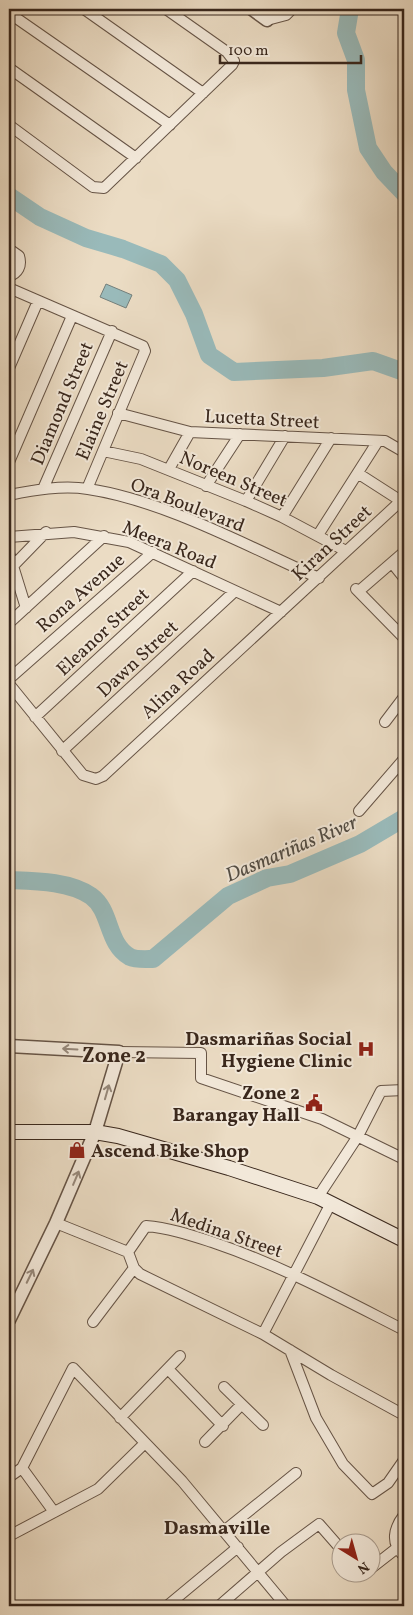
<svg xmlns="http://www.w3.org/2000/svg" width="413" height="1615" font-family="Vollkorn,serif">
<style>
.water{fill:#99baba;stroke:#737f7b}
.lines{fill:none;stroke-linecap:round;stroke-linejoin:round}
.river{stroke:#99baba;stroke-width:18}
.minor-casing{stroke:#665446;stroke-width:12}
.tertiary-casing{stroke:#665446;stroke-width:15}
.secondary-casing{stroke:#39271c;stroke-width:16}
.minor{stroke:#f2e8d9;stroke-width:10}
.tertiary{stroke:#f2e8d9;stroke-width:12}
.secondary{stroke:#f2e8d9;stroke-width:14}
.oneway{stroke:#96887a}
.labels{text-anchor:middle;stroke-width:4;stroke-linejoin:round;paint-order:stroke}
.street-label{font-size:19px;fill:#39271c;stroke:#f2e8d9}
.poi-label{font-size:19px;font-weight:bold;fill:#39271c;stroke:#f2e8d9;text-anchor:end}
.water-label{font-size:20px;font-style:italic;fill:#514c44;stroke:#f2e8d9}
.neighbourhood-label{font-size:20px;font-weight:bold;fill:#39271c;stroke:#f2e8d9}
.quarter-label{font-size:21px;font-weight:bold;fill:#39271c;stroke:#f2e8d9}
</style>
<rect width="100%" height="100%" fill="#ebdcc4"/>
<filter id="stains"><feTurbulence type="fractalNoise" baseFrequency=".004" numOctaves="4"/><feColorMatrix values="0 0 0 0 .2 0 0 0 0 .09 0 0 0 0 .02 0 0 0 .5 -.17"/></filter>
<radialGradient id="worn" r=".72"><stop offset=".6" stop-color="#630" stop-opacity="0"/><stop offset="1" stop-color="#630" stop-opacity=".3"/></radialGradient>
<path class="water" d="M 106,284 L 132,295 L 126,308 L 100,297 Z"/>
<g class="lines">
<path class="river" d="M 350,9 L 346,33 L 356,60 L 356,90 L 368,148 L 384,172 L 404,193
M 9,196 L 40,217 L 86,238 L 123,249 L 161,264 L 177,280 L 194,314 L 209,355 L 234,372 L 323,368 L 373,361 L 404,372
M 9,880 C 35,881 69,881 91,896 C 112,911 106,943 130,957 C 136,960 147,959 153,959 L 228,896 L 267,878 L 290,874 L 360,844 L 404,818"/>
<g class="minor-casing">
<path id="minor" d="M 84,9 L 203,93
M 9,13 L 170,125
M 267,20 L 286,15 L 292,9
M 9,68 L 136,158
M 9,125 L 93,187 L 104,188 L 232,65 L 234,61 L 227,52 L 166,9
M 9,249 L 19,256 C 22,266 18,273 9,276
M 9,288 L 143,346 L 145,351 L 87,489
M 9,368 L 38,301
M 118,413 L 190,432 L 385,441 L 404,452
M 103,451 L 141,459 L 246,501 L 282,517 L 346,551
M 9,462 L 72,316
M 169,469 L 190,432
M 359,474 L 401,501
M 206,486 L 240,434
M 43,489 L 112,331
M 9,495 C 34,490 62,485 88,489 C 163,500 249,547 319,578
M 246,501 L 285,436
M 282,517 L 331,438
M 318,535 L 378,441
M 9,537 L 74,532 L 129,542 L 281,612
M 9,553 L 26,608
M 392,563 L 404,578
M 13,566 L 46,532
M 356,589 L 404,638
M 359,591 L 404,552
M 9,623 L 104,536
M 9,679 L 153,552
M 9,684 L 83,775 L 96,779 L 103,776 L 404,498
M 35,717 L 193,571
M 385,722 L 404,697
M 62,751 L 235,591
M 359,811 L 404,759
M 119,1052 L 201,1053 L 201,1078 L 322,1119 L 404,1159
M 318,1197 L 358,1136 L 381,1091 L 404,1090
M 56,1223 L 128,1252 L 146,1226 C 169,1228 190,1235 212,1242 C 280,1265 341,1298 404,1330
M 128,1252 L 134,1268 L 140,1274 L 263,1334 L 331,1375 L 404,1415
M 93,1322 L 134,1268
M 263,1334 L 331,1203
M 290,1350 L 316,1418 L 343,1464 L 372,1494 L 388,1483 L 404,1460
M 168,1369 L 223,1426
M 224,1387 L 263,1425
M 120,1418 L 180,1356
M 205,1442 L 241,1405
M 22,1468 L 54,1512
M 9,1477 L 22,1468 L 73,1368 L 182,1481 L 286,1606
M 404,1515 C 394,1528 390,1543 404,1556
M 224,1531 L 296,1473
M 9,1536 L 98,1489 L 144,1444
M 370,1569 L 397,1548
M 167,1606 L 238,1547
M 219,1606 L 281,1552 L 319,1524 L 340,1548"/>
</g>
<g class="tertiary-casing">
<path id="tertiary" d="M 252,9 L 267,20
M 9,1046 L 119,1052 L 95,1132 L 56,1223 L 9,1320"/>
</g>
<g class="secondary-casing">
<path id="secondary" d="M 9,1132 L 95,1132 L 118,1136 L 229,1168 L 318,1197 L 404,1240"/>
</g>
<use href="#minor" class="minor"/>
<use href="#tertiary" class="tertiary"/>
<use href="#secondary" class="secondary"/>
</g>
<defs><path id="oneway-shaft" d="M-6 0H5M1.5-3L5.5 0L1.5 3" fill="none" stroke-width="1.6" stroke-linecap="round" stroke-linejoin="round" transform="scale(1.25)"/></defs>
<g class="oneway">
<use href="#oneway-shaft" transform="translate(70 1049) rotate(-177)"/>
<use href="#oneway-shaft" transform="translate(107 1092) rotate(-74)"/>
<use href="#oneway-shaft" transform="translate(76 1178) rotate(-67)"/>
<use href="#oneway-shaft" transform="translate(30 1276) rotate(-64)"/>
</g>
<defs>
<g id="hospital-bare" transform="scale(1.35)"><path d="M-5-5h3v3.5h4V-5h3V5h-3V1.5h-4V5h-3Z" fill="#8f2418" stroke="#f2e8d9" stroke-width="2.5" paint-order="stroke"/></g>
<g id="civic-bare" transform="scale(1.35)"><path d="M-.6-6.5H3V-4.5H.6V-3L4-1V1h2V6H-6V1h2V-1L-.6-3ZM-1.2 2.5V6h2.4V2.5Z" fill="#8f2418" stroke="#f2e8d9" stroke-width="2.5" paint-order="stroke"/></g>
<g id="shop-bare" transform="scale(1.35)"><path d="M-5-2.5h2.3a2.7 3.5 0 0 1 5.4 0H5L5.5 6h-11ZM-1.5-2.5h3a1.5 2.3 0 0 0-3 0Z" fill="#8f2418" stroke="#f2e8d9" stroke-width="2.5" paint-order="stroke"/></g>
</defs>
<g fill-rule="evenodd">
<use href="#hospital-bare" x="366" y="1049"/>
<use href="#civic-bare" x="314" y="1103"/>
<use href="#shop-bare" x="77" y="1150"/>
</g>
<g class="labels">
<g class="street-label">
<text transform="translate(61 403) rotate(-67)" y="7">Diamond Street</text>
<text transform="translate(101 410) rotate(-67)" y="7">Elaine Street</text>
<text transform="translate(262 418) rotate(3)" y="7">Lucetta Street</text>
<text transform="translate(234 478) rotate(23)" y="7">Noreen Street</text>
<text transform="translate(188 504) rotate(21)" y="7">Ora Boulevard</text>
<text transform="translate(331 542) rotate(-43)" y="7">Kiran Street</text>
<text transform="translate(170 544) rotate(22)" y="7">Meera Road</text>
<text transform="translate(80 592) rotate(-41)" y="7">Rona Avenue</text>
<text transform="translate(102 631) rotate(-43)" y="7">Eleanor Street</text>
<text transform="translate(137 658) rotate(-43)" y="7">Dawn Street</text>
<text transform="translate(177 683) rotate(-43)" y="7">Alina Road</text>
<text transform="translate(227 1232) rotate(19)" y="7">Medina Street</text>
</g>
<g class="poi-label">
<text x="352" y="1045">Dasmariñas Social<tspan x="352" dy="22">Hygiene Clinic</tspan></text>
<text x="300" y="1099">Zone 2<tspan x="300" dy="22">Barangay Hall</tspan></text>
<text x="91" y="1157" text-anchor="start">Ascend Bike Shop</text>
</g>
<g class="water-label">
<text transform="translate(291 848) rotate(-23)" y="7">Dasmariñas River</text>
</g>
<g class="neighbourhood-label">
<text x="217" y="1534">Dasmaville</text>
</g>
<g class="quarter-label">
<text x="114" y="1062">Zone 2</text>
</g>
</g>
<rect width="413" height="1615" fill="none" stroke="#ebdcc4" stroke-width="30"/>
<rect x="10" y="10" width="393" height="1595" fill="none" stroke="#39271c" stroke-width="2.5"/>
<rect x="15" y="15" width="383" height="1585" fill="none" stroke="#39271c"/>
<g transform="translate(356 1558) rotate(143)"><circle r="24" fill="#f2e8d9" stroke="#a89b8d"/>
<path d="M0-4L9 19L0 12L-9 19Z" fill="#8f2418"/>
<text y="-8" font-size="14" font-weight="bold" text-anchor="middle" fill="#39271c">N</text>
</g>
<path d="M220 55v8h141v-8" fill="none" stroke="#39271c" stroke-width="2.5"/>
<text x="228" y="55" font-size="15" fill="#39271c" stroke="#f2e8d9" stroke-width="4" paint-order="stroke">100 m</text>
<rect width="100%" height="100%" filter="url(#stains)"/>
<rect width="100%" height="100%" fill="url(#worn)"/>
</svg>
